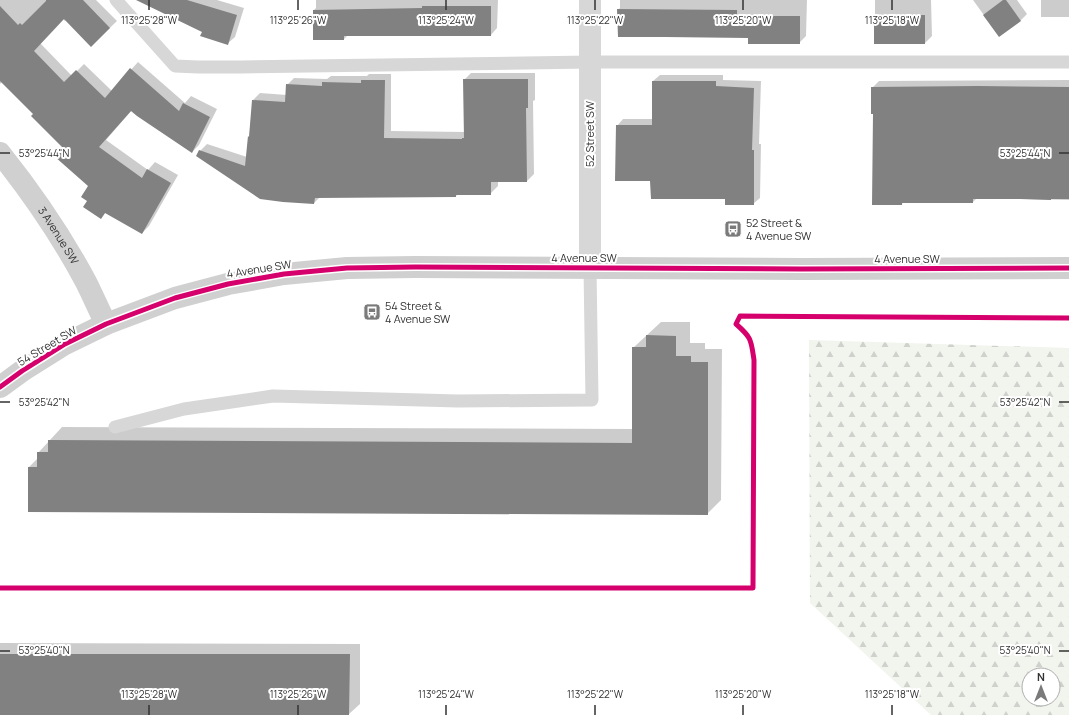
<svg xmlns="http://www.w3.org/2000/svg" width="1069" height="715" font-family="Manrope,sans-serif">
<style>
.forest{fill:url(#forest-firs);fill-rule:evenodd}
.shadow{fill:#0003}
.building{fill:#818181}
.lines{fill:none;stroke-linecap:round;stroke-linejoin:round}
.lane{stroke:#d7d7d7;stroke-width:13}
.street{stroke:#d7d7d7;stroke-width:22}
.secondary{stroke:#d0d0d0;stroke-width:22}
.cycleway-casing{stroke:#fff;stroke-width:8}
.cycleway{stroke:#d6006c;stroke-width:5}
.ticks{fill:none;stroke:#333;stroke-width:1.5}
.labels{text-anchor:middle;stroke-width:4;stroke-linejoin:round;paint-order:stroke}
.street-label{font-size:11px;fill:#333;stroke:#fff}
.poi-label{font-size:11px;fill:#333;stroke:#fff;text-anchor:start}
.ticks-label{font-size:10px;text-anchor:middle;fill:#333;stroke:#fff;stroke-width:4;stroke-linejoin:round;paint-order:stroke}
</style>
<defs>
<pattern id="forest-firs" width="22" height="20" patternUnits="userSpaceOnUse"><rect width="22" height="20" fill="#f1f5ed"/><path d="M5 1l3.5 6h-7zM16 11l3.5 6h-7z" fill="#cfd2cc"/></pattern>
</defs>
<rect width="100%" height="100%" fill="#fff"/>
<path class="forest" d="M 809,340 L 1069,348 L 1069,715 L 931,715 L 810,603 ZM 1029,675 L 1053,675 L 1053,699 L 1029,699 Z"/>
<path class="shadow" d="M 0,0 L 96,0 L 117,21 L 91,46 L 66,20 L 65,21 L 63,19 L 40,43 L 72,76 L 84,64 L 112,91 L 138,62 L 185,103 L 191,96 L 217,109 L 199,145 L 192,152 L 132,110 L 106,140 L 148,170 L 155,162 L 178,175 L 149,226 L 142,233 L 106,212 L 101,218 L 88,201 L 90,186 L 64,147 L 34,114 L 2,82 L 0,84 Z
M 155,0 L 217,0 L 244,8 L 235,37 L 227,44 Z
M 316,0 L 498,0 L 497,28 L 490,36 L 347,36 L 344,39 L 314,10 L 316,8 Z
M 620,0 L 807,0 L 806,36 L 799,43 L 749,37 L 618,10 L 620,8 Z
M 875,0 L 931,0 L 932,36 L 925,43 L 875,43 Z
M 973,0 L 1017,0 L 1027,14 L 1021,20 L 999,36 Z
M 1041,0 L 1069,0 L 1069,17 L 1041,17 Z
M 471,73 L 535,73 L 535,100 L 533,101 L 534,174 L 527,181 L 498,181 L 498,186 L 490,194 L 458,194 L 456,196 L 320,197 L 314,203 L 200,151 L 207,144 L 247,157 L 253,100 L 260,93 L 287,95 L 287,85 L 294,78 L 327,79 L 331,76 L 367,76 L 369,74 L 391,74 L 391,131 L 465,132 L 464,80 Z
M 660,75 L 723,75 L 723,80 L 761,81 L 759,144 L 761,144 L 760,198 L 753,204 L 651,180 L 617,126 L 623,119 L 653,119 L 653,81 Z
M 1069,80 L 1069,200 L 977,198 L 973,202 L 904,202 L 902,204 L 873,204 L 874,113 L 872,88 L 879,81 Z
M 661,322 L 690,322 L 690,343 L 705,343 L 705,349 L 722,349 L 721,500 L 707,514 L 29,467 L 38,458 L 38,453 L 62,427 L 633,429 L 633,348 Z
M 0,643 L 360,644 L 360,704 L 349,714 L 333,715 L 0,715 Z"/>
<path class="building" d="M 46,0 L 83,0 L 110,28 L 91,47 L 64,19 L 34,51 L 64,82 L 76,70 L 105,98 L 130,68 L 179,111 L 183,103 L 210,117 L 192,153 L 137,116 L 131,111 L 99,147 L 142,178 L 147,169 L 171,183 L 142,234 L 105,213 L 101,219 L 83,207 L 87,201 L 81,197 L 88,186 L 54,156 L 62,147 L 31,116 L 33,114 L 0,81 L 0,6 L 18,25 L 20,23 L 22,25 L 46,1 Z
M 136,0 L 187,0 L 237,15 L 228,45 L 200,36 L 202,32 Z
M 1003,0 L 1006,0 L 1021,21 L 999,37 L 983,15 Z
M 422,6 L 491,6 L 491,36 L 344,36 L 344,40 L 313,40 L 313,10 L 422,8 Z
M 617,9 L 737,10 L 737,16 L 800,16 L 800,44 L 748,44 L 748,38 L 665,37 L 618,37 Z
M 925,15 L 925,44 L 874,44 L 874,16 Z
M 463,79 L 528,79 L 528,108 L 526,108 L 527,182 L 491,182 L 491,195 L 456,195 L 456,197 L 315,198 L 314,204 L 283,202 L 260,199 L 196,156 L 199,150 L 245,166 L 248,136 L 249,137 L 252,100 L 285,102 L 286,84 L 322,86 L 322,82 L 361,83 L 361,80 L 385,80 L 384,138 L 462,139 L 462,138 L 464,138 Z
M 652,81 L 716,81 L 716,86 L 754,88 L 752,150 L 754,150 L 754,205 L 725,205 L 725,199 L 651,199 L 650,181 L 615,181 L 616,125 L 652,125 Z
M 978,86 L 1069,87 L 1069,199 L 1051,199 L 1051,200 L 1020,199 L 973,199 L 973,203 L 902,203 L 902,205 L 872,205 L 873,114 L 871,114 L 871,87 Z
M 646,335 L 676,336 L 676,356 L 691,356 L 691,362 L 708,362 L 708,515 L 28,512 L 28,467 L 37,467 L 37,452 L 48,452 L 48,440 L 632,443 L 632,347 L 646,347 Z
M 0,654 L 350,654 L 349,715 L 0,715 Z"/>
<g class="lines">
<path class="lane" d="M 116,0 L 175,66 L 198,67 L 241,67 L 590,62 L 1069,62
M 115,427 L 184,409 L 273,396 L 458,401 L 592,400 L 590,268"/>
<path class="street" d="M 590,268 L 590,0"/>
<g class="secondary">
<path id="s1" d="M 0,153 C 32,193 62,237 86,282 C 93,296 99,310 106,324"/>
<path d="M 0,387 L 22,371 L 65,344 L 106,324 L 175,298 L 228,284 L 284,274 L 347,268 L 415,267 L 801,269 L 1069,268"/>
</g>
<g class="cycleway-casing">
<path id="cycleway" d="M 0,387 L 22,371 L 65,344 L 106,324 L 175,298 L 228,284 L 284,274 L 347,268 L 415,267 L 801,269 L 1069,268
M 0,588 L 753,588 L 754,360 C 751,340 752,338 736,324 L 740,316 L 1069,318"/>
</g>
<use href="#cycleway" class="cycleway"/>
</g>
<path class="ticks" d="M 149,0 L 149,10M 298,0 L 298,10M 446,0 L 446,10M 595,0 L 595,10M 743,0 L 743,10M 892,0 L 892,10M 0,153 L 10,153M 1059,153 L 1069,153M 0,402 L 10,402M 1059,402 L 1069,402M 0,651 L 10,651M 1059,651 L 1069,651M 149,705 L 149,715M 298,705 L 298,715M 446,705 L 446,715M 595,705 L 595,715M 743,705 L 743,715M 892,705 L 892,715"/>
<defs>
<g id="bus-square" transform="scale(0.9)"><rect x="-9" y="-9" width="18" height="18" rx="4" fill="#7a7a7a" stroke="#fff"/><path d="M-5-6H5V4H4V6H2V4H-2V6H-4V4H-5ZM-3.5-4V0h7V-4ZM-3.5 1.2v1.5H-2V1.2ZM2 1.2v1.5H3.5V1.2Z" fill="#fff"/></g>
</defs>
<g fill-rule="evenodd">
<use href="#bus-square" x="733" y="229"/>
<use href="#bus-square" x="372" y="312"/>
</g>
<g class="labels">
<g class="street-label">
<text transform="translate(590 134) rotate(-90)" y="4">52 Street SW</text>
<text dy="4" stroke="none"><textPath href="#s1" startOffset="101">3 Avenue SW</textPath></text>
<text x="584" y="262">4 Avenue SW</text>
<text x="907" y="263">4 Avenue SW</text>
<text transform="translate(259 269) rotate(-9)" y="4">4 Avenue SW</text>
<text transform="translate(47 346) rotate(-31)" y="4">54 Street SW</text>
</g>
<g class="poi-label">
<text x="746" y="227">52 Street &amp;<tspan x="746" dy="13">4 Avenue SW</tspan></text>
<text x="385" y="310">54 Street &amp;<tspan x="385" dy="13">4 Avenue SW</tspan></text>
</g>
</g>
<g class="ticks-label">
<text x="149" y="24">113°25'28"W</text>
<text x="298" y="24">113°25'26"W</text>
<text x="446" y="24">113°25'24"W</text>
<text x="595" y="24">113°25'22"W</text>
<text x="743" y="24">113°25'20"W</text>
<text x="892" y="24">113°25'18"W</text>
<text x="44" y="157">53°25'44"N</text>
<text x="1025" y="157">53°25'44"N</text>
<text x="44" y="406">53°25'42"N</text>
<text x="1025" y="406">53°25'42"N</text>
<text x="44" y="654">53°25'40"N</text>
<text x="1025" y="654">53°25'40"N</text>
<text x="149" y="698">113°25'28"W</text>
<text x="298" y="698">113°25'26"W</text>
<text x="446" y="698">113°25'24"W</text>
<text x="595" y="698">113°25'22"W</text>
<text x="743" y="698">113°25'20"W</text>
<text x="892" y="698">113°25'18"W</text>
</g>
<g transform="translate(1041 687)"><circle r="19" fill="#ffffff" stroke="#adadad"/>
<path d="M0-3L7 15L0 10L-7 15Z" fill="#7a7a7a"/>
<text y="-6" font-size="11" font-weight="bold" text-anchor="middle" fill="#333333">N</text>
</g>
</svg>
